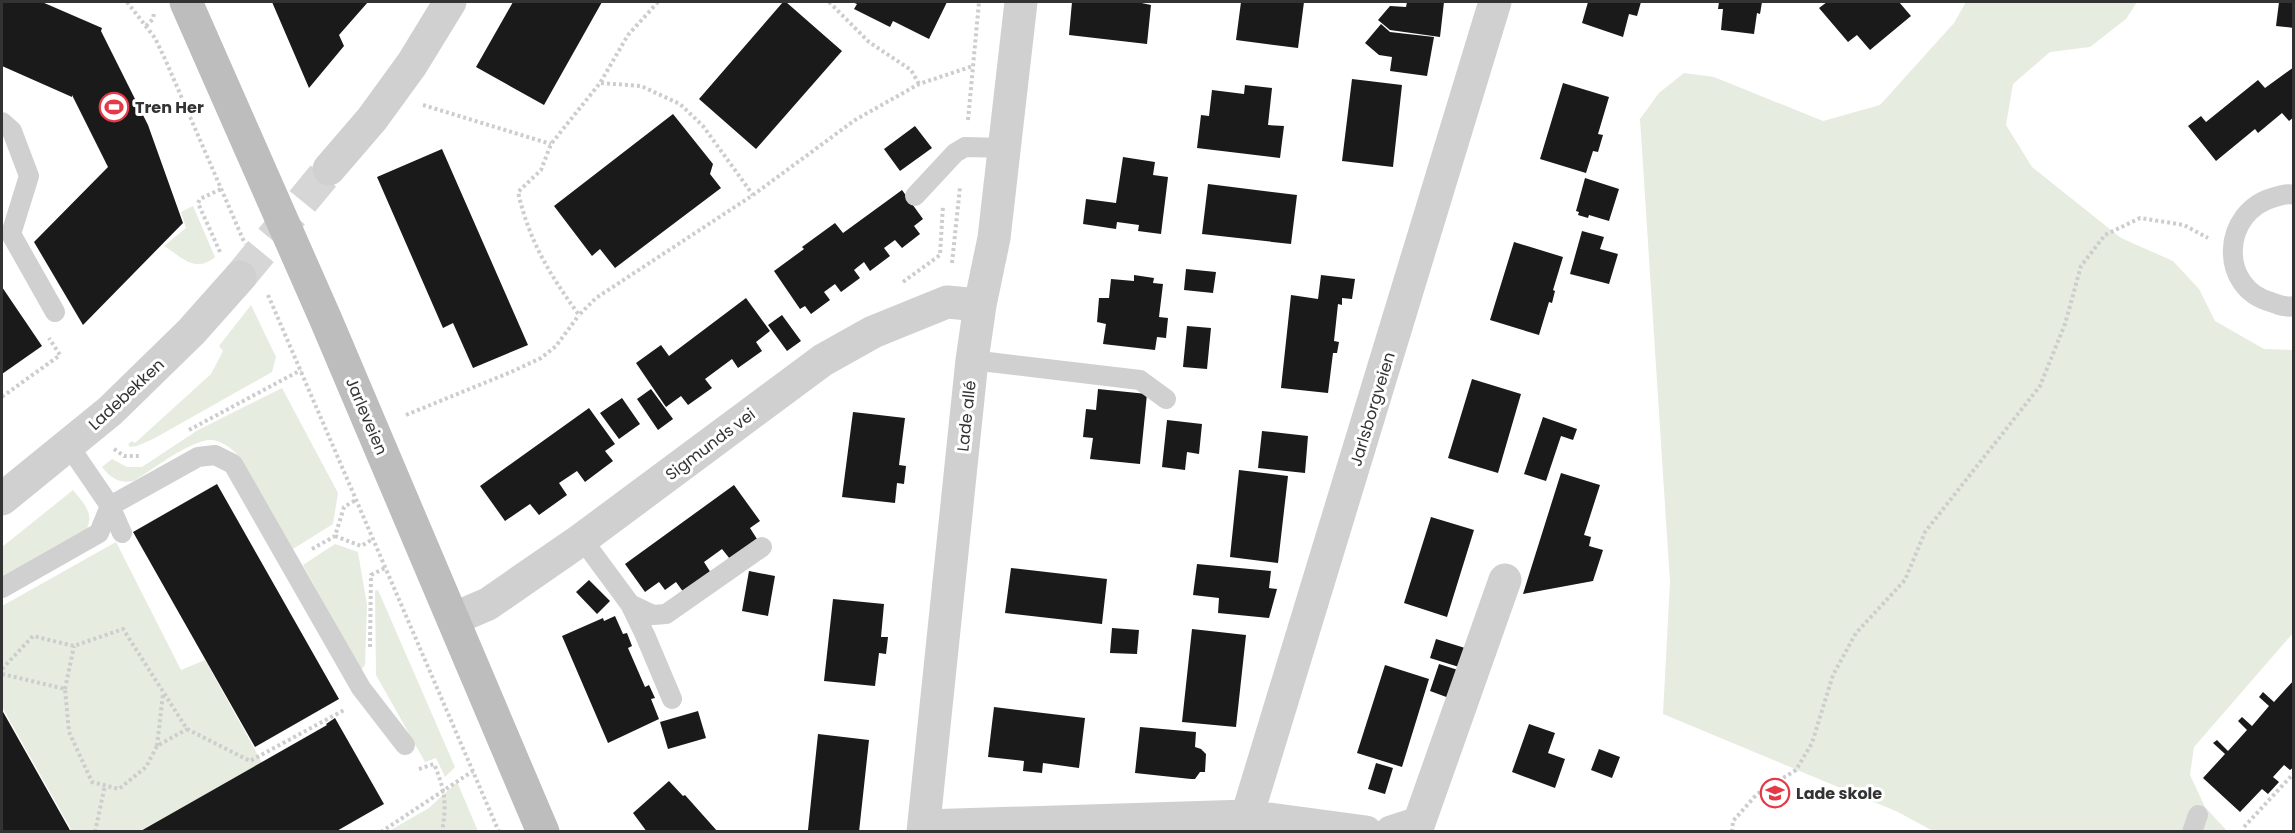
<svg xmlns="http://www.w3.org/2000/svg" width="2295" height="833" font-family="Poppins,sans-serif">
<style>
.green{fill:#e6ecdf}
.building{fill:#1a1a1a}
.lines{fill:none;stroke-linecap:round;stroke-linejoin:round}
.minor-tunnel{stroke:#d6d6d6;stroke-width:33;stroke-dasharray:33 16;stroke-linecap:butt}
.path{stroke:#cdcdcd;stroke-width:4;stroke-dasharray:3 3;stroke-linecap:butt}
.service{stroke:#d0d0d0;stroke-width:20}
.minor{stroke:#d0d0d0;stroke-width:33}
.secondary{stroke:#bdbdbd;stroke-width:33}
.labels{text-anchor:middle;stroke-width:6;stroke-linejoin:round;paint-order:stroke}
.poi-label{font-size:16px;font-weight:bold;fill:#333;stroke:#fff;text-anchor:start}
.street-label{font-size:16px;fill:#333;stroke:#fff}
</style>
<rect width="100%" height="100%" fill="#fff"/>
<path class="green" d="M 1966,2 L 2137,2 L 2126,19 L 2090,47 L 2050,52 L 2013,84 L 2006,125 L 2032,167 L 2121,238 L 2173,261 L 2199,289 L 2215,321 L 2264,349 L 2293,350 L 2293,633 L 2194,747 L 2190,775 L 2205,807 L 2227,831 L 1933,831 L 1898,812 L 1663,714 L 1670,582 L 1640,119 L 1659,93 L 1684,73 L 1714,77 L 1823,121 L 1880,105 L 1954,23 Z
M 193,206 L 215,257 C 195,274 182,257 164,246 L 186,228 L 181,212 Z
M 251,305 L 276,357 L 272,372 L 155,438 L 137,446 L 130,447 L 128,444 L 132,441 L 135,443 L 211,374 L 223,351 L 219,346 Z
M 282,388 L 338,493 L 333,524 L 293,549 L 240,457 C 232,449 224,442 213,440 C 192,438 152,470 134,481 C 119,484 111,478 102,467 L 112,459 L 127,467 L 142,467 L 198,430 Z
M 73,490 C 84,504 95,513 86,531 L 2,579 L 2,547 Z
M 116,542 L 181,670 L 205,660 L 265,768 L 157,831 L 72,831 L 2,707 L 2,606 Z
M 335,544 L 358,552 L 367,605 L 365,665 L 361,670 L 303,565 Z
M 378,590 L 455,767 L 445,777 L 436,758 L 425,762 L 376,675 L 375,591 Z
M 457,782 L 478,831 L 389,831 L 429,808 Z"/>
<path class="building" d="M 2,2 L 42,2 L 102,28 L 101,31 L 148,125 L 183,223 L 83,325 L 34,242 L 108,167 L 72,95 L 72,97 L 2,66 Z
M 272,2 L 368,2 L 339,35 L 344,46 L 309,88 Z
M 513,2 L 602,2 L 544,105 L 476,67 Z
M 783,2 L 786,2 L 842,51 L 756,149 L 699,99 Z
M 852,2 L 947,2 L 929,39 L 893,21 L 890,27 L 854,9 L 857,4 Z
M 1072,2 L 1137,2 L 1151,5 L 1147,44 L 1069,35 Z
M 1241,2 L 1304,2 L 1298,48 L 1236,40 Z
M 1407,2 L 1444,2 L 1440,37 L 1390,30 L 1378,20 L 1390,6 L 1406,7 Z
M 1588,2 L 1641,2 L 1637,16 L 1629,14 L 1623,37 L 1582,23 Z
M 1719,2 L 1762,2 L 1760,14 L 1757,13 L 1754,34 L 1721,30 L 1723,9 L 1718,9 Z
M 1827,2 L 1899,2 L 1911,16 L 1870,50 L 1857,35 L 1848,42 L 1819,8 Z
M 2279,2 L 2294,2 L 2294,28 L 2276,26 Z
M 1381,24 L 1390,32 L 1434,37 L 1427,76 L 1390,71 L 1392,57 L 1379,55 L 1365,43 Z
M 2294,67 L 2294,117 L 2289,121 L 2282,113 L 2258,133 L 2255,129 L 2216,161 L 2188,126 L 2201,116 L 2206,122 L 2258,80 L 2265,88 Z
M 1352,79 L 1402,85 L 1393,167 L 1342,161 Z
M 1563,83 L 1609,97 L 1598,134 L 1603,135 L 1598,152 L 1593,151 L 1586,173 L 1540,159 Z
M 1245,85 L 1272,88 L 1268,125 L 1284,126 L 1280,158 L 1197,148 L 1201,115 L 1209,116 L 1212,90 L 1244,94 Z
M 673,114 L 713,164 L 710,174 L 721,188 L 615,268 L 600,249 L 592,256 L 554,206 Z
M 915,126 L 932,148 L 900,171 L 884,149 Z
M 442,149 L 528,345 L 473,368 L 453,323 L 443,328 L 377,177 Z
M 1123,157 L 1155,162 L 1153,175 L 1168,177 L 1161,234 L 1138,231 L 1139,225 L 1117,222 L 1116,229 L 1083,224 L 1086,199 L 1116,203 Z
M 1585,178 L 1619,189 L 1609,221 L 1589,215 L 1588,218 L 1578,215 L 1579,212 L 1576,211 Z
M 1208,184 L 1297,195 L 1291,244 L 1202,234 Z
M 902,190 L 923,219 L 914,226 L 920,234 L 902,248 L 895,240 L 884,248 L 890,256 L 870,271 L 864,262 L 854,270 L 860,278 L 841,292 L 835,284 L 824,292 L 830,300 L 811,314 L 805,306 L 800,309 L 774,271 L 804,249 L 802,247 L 835,223 L 843,233 Z
M 1582,231 L 1604,237 L 1600,249 L 1618,254 L 1609,284 L 1570,274 Z
M 1514,242 L 1563,257 L 1553,290 L 1555,291 L 1552,303 L 1549,302 L 1539,335 L 1490,320 Z
M 1186,269 L 1216,272 L 1213,293 L 1184,290 Z
M 1134,275 L 1154,278 L 1153,283 L 1163,284 L 1159,317 L 1168,318 L 1166,338 L 1157,337 L 1155,350 L 1103,344 L 1106,324 L 1097,322 L 1099,298 L 1109,298 L 1111,279 L 1134,281 Z
M 1321,275 L 1355,279 L 1352,299 L 1342,298 L 1342,305 L 1338,304 L 1334,341 L 1339,342 L 1337,353 L 1333,353 L 1328,393 L 1281,388 L 1291,295 L 1318,299 Z
M 2,287 L 42,346 L 2,374 Z
M 746,298 L 770,331 L 756,342 L 762,351 L 738,368 L 732,359 L 705,379 L 712,388 L 688,405 L 681,396 L 666,407 L 636,363 L 661,345 L 669,356 Z
M 782,315 L 801,341 L 787,351 L 768,325 Z
M 1187,326 L 1211,328 L 1207,369 L 1183,367 Z
M 1472,379 L 1521,394 L 1498,473 L 1448,458 Z
M 651,389 L 673,419 L 658,430 L 637,399 Z
M 1098,389 L 1147,394 L 1140,464 L 1090,459 L 1093,438 L 1083,437 L 1086,409 L 1096,410 Z
M 622,398 L 640,424 L 619,439 L 600,413 Z
M 589,408 L 615,444 L 605,451 L 613,461 L 585,482 L 577,471 L 559,483 L 567,495 L 539,515 L 530,504 L 505,521 L 480,486 Z
M 853,412 L 905,418 L 899,465 L 906,466 L 904,484 L 897,483 L 895,503 L 842,497 Z
M 1543,417 L 1577,429 L 1573,440 L 1561,436 L 1546,481 L 1524,474 Z
M 1167,420 L 1202,424 L 1199,454 L 1187,452 L 1185,470 L 1162,467 Z
M 1262,431 L 1308,436 L 1305,473 L 1258,468 Z
M 1239,470 L 1288,476 L 1278,563 L 1230,557 Z
M 1561,473 L 1600,485 L 1584,535 L 1591,537 L 1589,546 L 1603,550 L 1593,581 L 1523,594 Z
M 217,484 L 339,699 L 255,747 L 133,532 Z
M 734,485 L 760,521 L 750,528 L 757,539 L 730,559 L 722,549 L 704,562 L 711,573 L 684,593 L 676,582 L 665,590 L 659,582 L 645,592 L 625,564 Z
M 1431,517 L 1474,530 L 1447,617 L 1404,603 Z
M 1197,564 L 1271,571 L 1269,588 L 1277,589 L 1269,618 L 1218,613 L 1219,598 L 1193,595 Z
M 1011,568 L 1107,579 L 1102,624 L 1005,613 Z
M 749,571 L 775,576 L 768,616 L 742,611 Z
M 589,580 L 610,601 L 597,614 L 576,592 Z
M 833,599 L 884,604 L 881,637 L 888,637 L 886,654 L 879,653 L 875,686 L 824,681 Z
M 615,616 L 623,634 L 627,633 L 632,646 L 628,648 L 645,687 L 649,685 L 655,698 L 651,699 L 659,719 L 608,743 L 562,636 L 603,618 L 604,621 Z
M 1112,628 L 1139,630 L 1137,654 L 1110,653 Z
M 1192,629 L 1246,635 L 1236,727 L 1182,722 Z
M 1436,639 L 1465,648 L 1459,667 L 1430,658 Z
M 1439,664 L 1458,670 L 1449,698 L 1430,691 Z
M 1385,665 L 1429,679 L 1402,767 L 1357,753 Z
M 2294,680 L 2294,767 L 2290,770 L 2284,765 L 2273,777 L 2279,782 L 2268,794 L 2262,789 L 2240,812 L 2203,778 L 2225,754 L 2213,743 L 2217,740 L 2228,751 L 2247,730 L 2238,721 L 2242,717 L 2252,726 L 2269,706 L 2259,697 L 2263,692 L 2274,702 Z
M 994,707 L 1085,718 L 1079,768 L 1043,763 L 1042,773 L 1023,771 L 1024,761 L 988,757 Z
M 2,710 L 71,832 L 2,832 Z
M 698,711 L 706,738 L 668,749 L 660,722 Z
M 335,718 L 384,804 L 335,832 L 139,832 L 327,725 L 326,724 Z
M 1529,724 L 1555,733 L 1548,753 L 1565,759 L 1555,788 L 1512,772 Z
M 1140,727 L 1196,732 L 1195,747 L 1201,749 L 1206,754 L 1205,772 L 1200,772 L 1195,779 L 1191,779 L 1135,773 Z
M 818,734 L 869,740 L 859,832 L 808,830 Z
M 1599,749 L 1620,757 L 1612,778 L 1591,770 Z
M 1376,763 L 1393,768 L 1385,794 L 1368,789 Z
M 669,781 L 683,796 L 685,795 L 718,832 L 647,832 L 633,813 Z"/>
<g class="lines">
<path class="minor-tunnel" d="M 240,277 L 329,169"/>
<path class="path" d="M 127,2 L 155,38 L 165,59 L 245,244
M 658,2 L 628,35 L 600,83 L 551,144 L 541,170 L 518,192 C 529,241 550,275 579,315 L 596,298 L 753,195 L 855,120 L 919,84 L 973,66
M 829,2 L 869,42 L 911,70 L 919,84
M 146,26 L 153,19 L 154,13
M 601,83 L 641,86 L 680,104 L 703,126 L 753,195
M 423,105 L 551,144
M 968,120 L 979,2
M 220,252 L 198,203 L 200,199 L 221,189
M 952,263 L 960,187
M 903,282 L 940,255 L 943,205
M 268,295 L 499,832
M 2,397 L 60,355 L 49,338
M 406,415 L 511,372 L 541,358 L 556,346 L 579,315
M 189,430 L 301,370
M 114,449 L 124,456 L 140,456
M 335,536 L 361,546 L 373,539
M 312,549 L 335,536 L 344,507 L 356,500
M 370,647 L 371,575 L 385,568
M 2,669 L 33,636 L 74,646 L 123,629 L 187,729 L 250,761 L 346,709
M 2,674 L 65,689 L 69,732 L 92,782 L 119,789 L 146,767 L 157,746 L 187,729
M 65,689 L 74,646
M 157,746 L 163,694
M 419,769 L 434,764 C 445,790 447,803 442,832
M 2244,827 L 2294,773
M 95,832 L 105,785
M 381,832 L 473,771
M 1732,832 L 1733,821 L 1757,794 L 1796,770 L 1812,743 L 1833,675 L 1856,633 L 1905,580 L 1925,532 L 2040,386 L 2065,324 L 2081,266 L 2105,235 L 2140,218 L 2184,225 L 2208,238"/>
<path class="service" d="M 2,122 L 12,131 L 29,176 L 11,234 L 55,312
M 2294,195 C 2287,193 2282,195 2275,197 C 2221,211 2218,288 2271,302 C 2279,305 2286,308 2294,306
M 915,196 L 955,153 L 965,147 L 1005,148
M 972,360 L 1140,380 L 1166,399
M 122,533 L 110,506 L 198,457 L 215,455 L 233,464 L 361,688 L 405,745
M 582,539 L 630,604 L 645,635 L 672,699
M 2,588 L 99,533 L 110,506 L 69,446
M 630,604 L 653,615 L 666,614 L 762,547
M 2192,832 L 2198,815"/>
<path class="minor" d="M 329,169 L 372,119 L 412,64 L 450,2
M 2,499 L 110,411 L 191,332 L 240,277
M 453,619 L 488,604 L 582,539 L 823,360 L 873,332 L 947,302 L 980,305
M 1247,816 L 1366,832
M 924,826 L 1247,816 L 1495,2
M 923,832 L 972,360 L 980,305 L 994,238 L 1021,2
M 1391,832 L 1419,823 L 1505,580"/>
<path class="secondary" d="M 186,2 L 326,320 L 543,832"/>
</g>
<defs>
<g id="stadium-ring" transform="scale(1.5)"><circle r="9.5" fill="#fff" stroke="#e63946" stroke-width="1.5"/><path d="M0-5a6.5 5 0 1 0 0 10a6.5 5 0 1 0 0-10ZM-3.5-1.8h7v3.6h-7Z" fill="#e63946"/></g>
<g id="school-ring" transform="scale(1.5)"><circle r="9.5" fill="#fff" stroke="#e63946" stroke-width="1.5"/><path d="M0-5L7-2L0 1L-7-2ZM-4 1L0 2.5L4 1V4Q0 6-4 4Z" fill="#e63946"/></g>
</defs>
<g fill-rule="evenodd">
<use href="#stadium-ring" x="114" y="107"/>
<use href="#school-ring" x="1775" y="793"/>
</g>
<g class="labels">
<g class="poi-label">
<text x="135" y="113">Tren Her</text>
<text x="1796" y="799">Lade skole</text>
</g>
<g class="street-label">
<text transform="translate(126 394) rotate(-43)" y="6">Ladebekken</text>
<text transform="translate(1372 409) rotate(-73)" y="6">Jarlsborgveien</text>
<text transform="translate(367 416) rotate(67)" y="6">Jarleveien</text>
<text transform="translate(966 416) rotate(-84)" y="6">Lade allé</text>
<text transform="translate(710 444) rotate(-37)" y="6">Sigmunds vei</text>
</g>
</g>
<rect width="2295" height="833" fill="none" stroke="#333333" stroke-width="6"/>
</svg>
